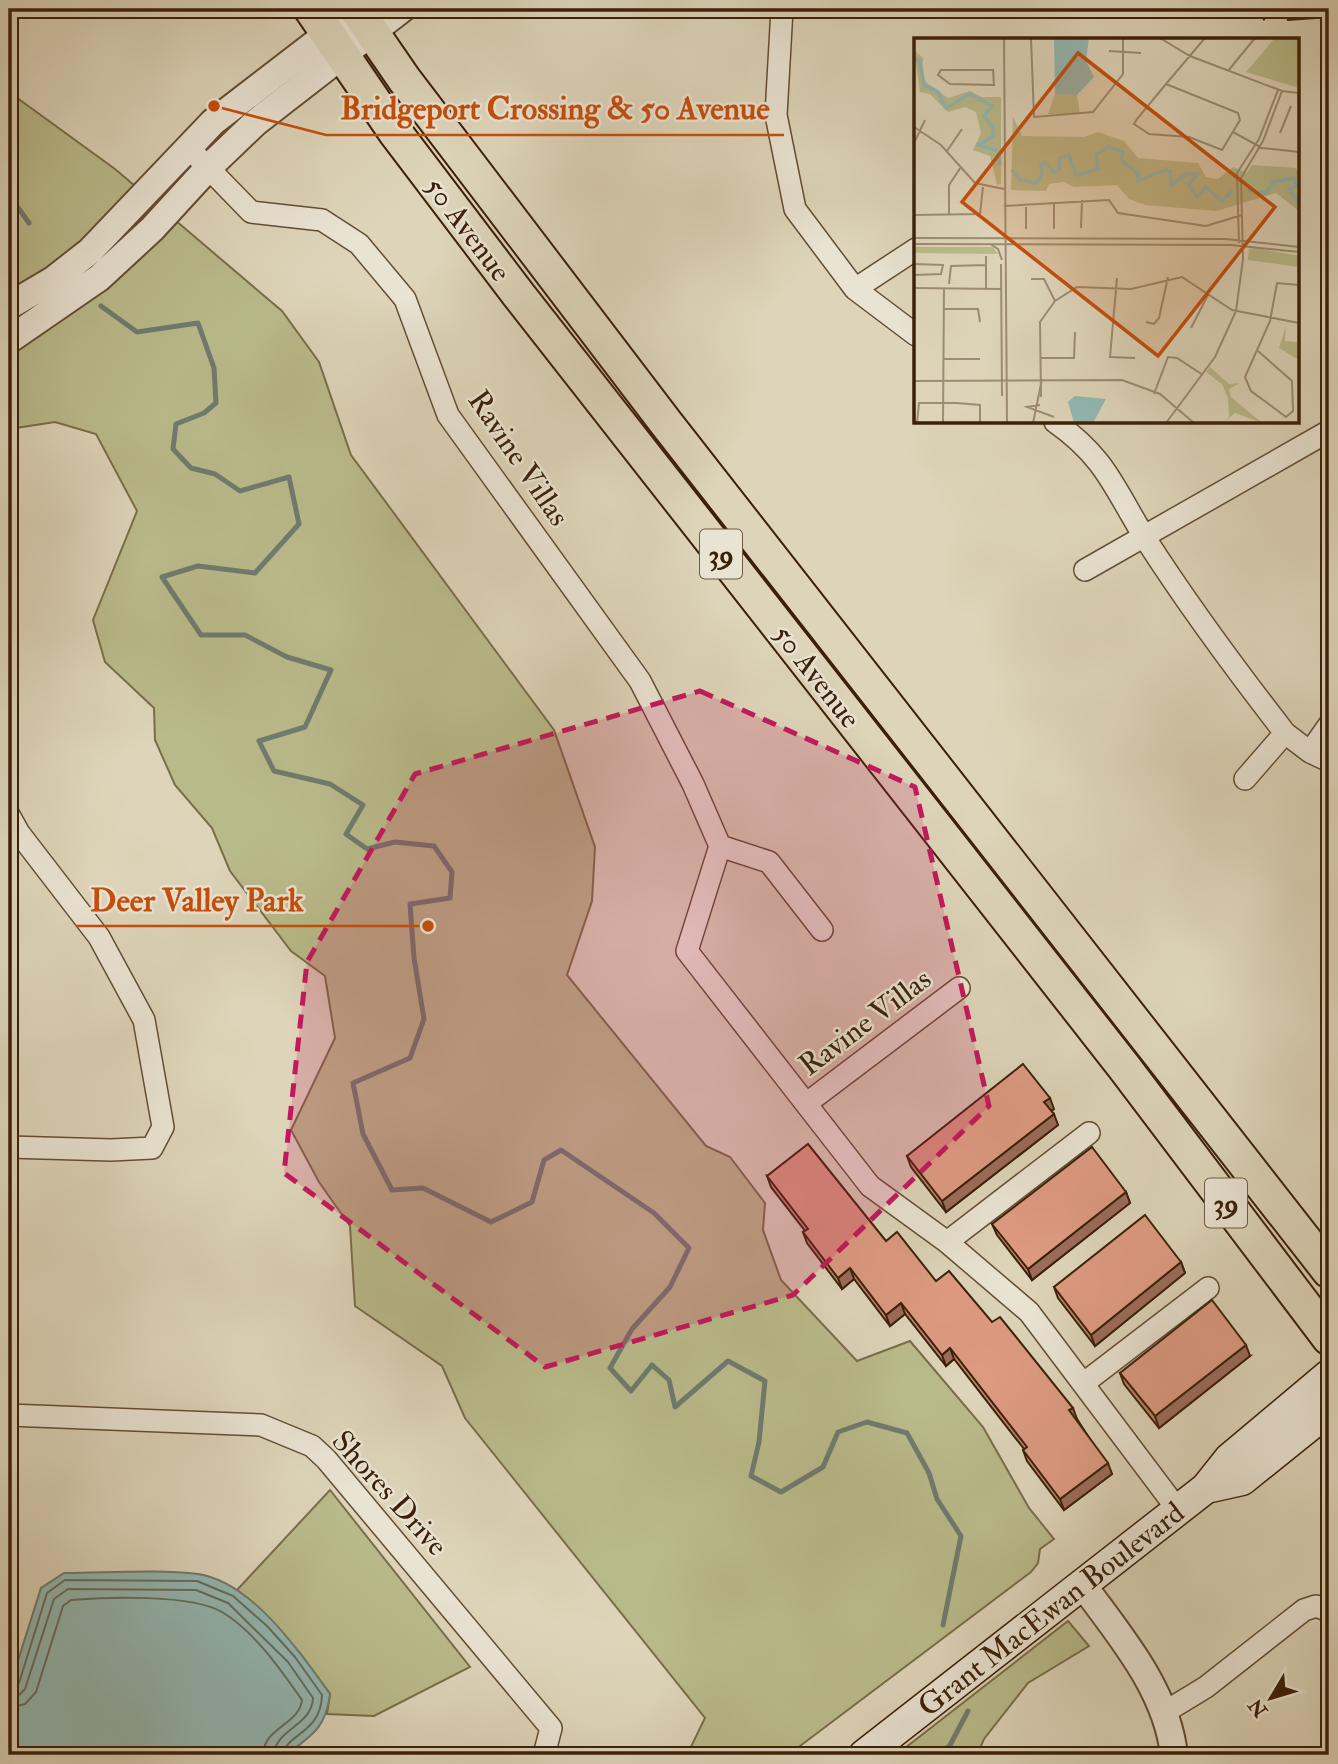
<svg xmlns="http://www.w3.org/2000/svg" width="1338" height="1764" font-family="'IM FELL Double Pica',serif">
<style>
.green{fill:#b9ba8a;stroke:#7a6d49;stroke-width:2}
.water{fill:#93b8b3;stroke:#707b6f;stroke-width:2}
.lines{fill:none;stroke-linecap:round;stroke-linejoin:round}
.shore{stroke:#676c5e;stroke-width:2}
.stream{stroke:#707b6f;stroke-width:5}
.minor-casing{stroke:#644d34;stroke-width:24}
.tertiary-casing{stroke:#644d34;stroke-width:30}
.secondary-casing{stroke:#3b2008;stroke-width:33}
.primary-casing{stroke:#3b2008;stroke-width:37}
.minor{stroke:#e9e3d2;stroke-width:21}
.tertiary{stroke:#e9e3d2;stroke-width:26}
.secondary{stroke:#e9e3d2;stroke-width:30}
.primary{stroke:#ddd4b9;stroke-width:33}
.wall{fill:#be846f;stroke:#3b2008;stroke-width:2}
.shaded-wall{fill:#9b6c5a;stroke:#3b2008;stroke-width:2}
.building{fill:#dd9a81;stroke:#3b2008;stroke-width:2}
.marked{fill:#c2185b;fill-opacity:0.2;stroke:#c2185b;stroke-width:5;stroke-dasharray:14 9;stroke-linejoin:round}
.labels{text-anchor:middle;stroke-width:5;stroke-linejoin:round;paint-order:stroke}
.shield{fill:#e9e3d2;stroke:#6f5a45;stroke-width:2}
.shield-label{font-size:28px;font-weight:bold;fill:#3b2008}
.street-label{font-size:30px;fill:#3b2008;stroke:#e9e3d2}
.inset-river{fill:none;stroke:#93b8b3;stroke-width:3.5}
.inset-road{fill:none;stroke:#9c8c72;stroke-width:2}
.view{fill:#c54e0b;fill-opacity:0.15;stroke:#c54e0b;stroke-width:3.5}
.inset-edge{fill:none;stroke:#3b2008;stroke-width:3.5}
.leader{fill:none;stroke:#c54e0b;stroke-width:2.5}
.callout-dot{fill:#c54e0b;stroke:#e9e3d2;stroke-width:2.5}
.callout-label{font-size:32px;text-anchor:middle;font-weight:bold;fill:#c54e0b;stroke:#e9e3d2;stroke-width:5;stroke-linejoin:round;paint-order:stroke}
</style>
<rect width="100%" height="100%" fill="#ddd4b9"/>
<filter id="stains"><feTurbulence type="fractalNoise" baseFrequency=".00286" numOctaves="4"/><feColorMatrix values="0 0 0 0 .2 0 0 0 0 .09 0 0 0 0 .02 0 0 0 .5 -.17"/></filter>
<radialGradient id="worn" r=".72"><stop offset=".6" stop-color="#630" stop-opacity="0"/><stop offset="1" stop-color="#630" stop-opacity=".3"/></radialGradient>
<path class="green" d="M 9,92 L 115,169 L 282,311 L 319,362 L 351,455 L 554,730 L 595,847 L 592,901 L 567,975 L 706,1146 L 730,1157 L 765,1203 L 763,1230 L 781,1280 L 857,1361 L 910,1341 L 983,1427 L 1029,1508 L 1054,1539 L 1040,1549 L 1038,1563 L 1031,1572 L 788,1755 L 687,1755 L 705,1718 L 465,1418 L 442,1366 L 355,1306 L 350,1226 L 319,1182 L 291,1130 L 335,1038 L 325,976 L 291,951 L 230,871 L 212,828 L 175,785 L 155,740 L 154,708 L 105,662 L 93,620 L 137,511 L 96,434 L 55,422 L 9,429 Z
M 330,1490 L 470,1667 L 374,1716 L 327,1714 L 330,1694 L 300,1653 L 237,1590 Z
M 1068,1621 L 1089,1646 L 1028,1683 L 984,1739 L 977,1755 L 896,1755 Z"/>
<path class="water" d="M 64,1573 C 105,1573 158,1569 198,1574 C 252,1582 300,1652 330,1694 C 326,1728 312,1735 286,1755 L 9,1755 L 9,1689 L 41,1588 Z"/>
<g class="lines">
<path class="shore" d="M 9,1688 L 19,1683 L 47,1593 L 65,1580 L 197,1581 L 233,1596 L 267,1626 L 295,1657 L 322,1695 C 321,1734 285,1734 283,1755
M 9,1697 L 18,1696 L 25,1689 L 54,1599 L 68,1589 L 196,1590 L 228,1603 L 288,1662 L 313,1698 C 312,1726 275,1729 274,1755
M 9,1708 L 25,1704 L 36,1692 L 63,1606 L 71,1600 C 108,1597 191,1594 222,1612 C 254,1631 281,1670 302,1700 C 299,1725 264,1727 263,1755"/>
<path class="stream" d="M 9,195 L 29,223
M 101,306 L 137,332 L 198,323 L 214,368 L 216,403 L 204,413 L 176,424 L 173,449 L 191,468 L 215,474 L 240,491 L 289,477 L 299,524 L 255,573 L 198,566 L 162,577 L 201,635 L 245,635 L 287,657 L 331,670 L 305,727 L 259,741 L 274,771 L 330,784 L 363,805 L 346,834 L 367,849 L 395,842 L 434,846 L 452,872 L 450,898 L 410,904 L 414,958 L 424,1019 L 410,1058 L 353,1083 L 363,1134 L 392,1190 L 423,1188 L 491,1222 L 532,1202 L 544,1160 L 561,1150 L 654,1213 L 689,1248 L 670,1287 L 632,1329 L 610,1368 L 631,1391 L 652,1365 L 669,1380 L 675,1407 L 728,1361 L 765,1381 L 759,1442 L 751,1476 L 781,1492 L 823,1467 L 838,1432 L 867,1422 L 907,1433 L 929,1473 L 937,1499 L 961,1536 L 943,1625
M 926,1755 L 949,1747 L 968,1711"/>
<g class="minor-casing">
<path id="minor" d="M 782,9 L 776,115 L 795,209 L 855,289 L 916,335
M 187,146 L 251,212 L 322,220 L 359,244 L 405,299 L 448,415 L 640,681 L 693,784 L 720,846 L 687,951 L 870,1186 L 947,1242 L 1029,1312 L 1178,1510
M 855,289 L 916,249
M 1055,422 C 1106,458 1114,488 1145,538 C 1188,605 1236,670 1285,733 L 1310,752 L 1329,761
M 1085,570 L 1329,431
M 1310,752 L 1329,725
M 1245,779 L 1285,733
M 9,815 L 19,833 L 99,937 L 144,1020 L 163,1127 L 152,1148 L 111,1150 L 9,1147
M 720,846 L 769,862 L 822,930
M 807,1103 L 959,988
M 947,1242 L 1089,1133
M 1084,1383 L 1208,1288
M 9,1415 L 261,1425 L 312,1446 L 326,1459 L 551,1728 L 544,1755
M 1165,1712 L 1206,1687 L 1304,1610 L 1316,1606 L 1329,1611"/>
</g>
<g class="tertiary-casing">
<path id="tertiary" d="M 9,306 L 53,280 L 90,251 L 213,122 L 360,9
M 9,340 L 99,278 L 152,229 L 208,168 L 255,123 L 402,9
M 1082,1584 C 1120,1636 1167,1690 1174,1755"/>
</g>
<g class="secondary-casing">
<path id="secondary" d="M 1206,1488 L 1242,1480 L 1329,1410
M 864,1755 L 1206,1488 L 1229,1459 L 1329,1375"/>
</g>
<g class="primary-casing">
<path id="primary" d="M 311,9 L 395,132 L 518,294 L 1124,1067 L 1329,1338
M 356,9 L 404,79 L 666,423 L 1329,1271"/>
</g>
<use href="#minor" class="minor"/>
<use href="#tertiary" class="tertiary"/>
<use href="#secondary" class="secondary"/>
<use href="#primary" class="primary"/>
</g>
<path class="wall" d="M 1246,9 L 1270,9 L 1264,19 Z
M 1284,9 L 1329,9 L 1329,17 L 1288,20 Z
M 1054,1109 L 1051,1111 L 1058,1125 L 946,1212 L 911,1167 L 907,1156 Z
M 767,1176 L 886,1241 L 936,1281 L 1077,1419 L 1112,1474 L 1064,1510 L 1027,1461 L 1023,1450 L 1024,1449 L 954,1359 L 946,1366 L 905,1314 L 890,1326 L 854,1279 L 842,1289 L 807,1243 L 803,1232 L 805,1231 L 771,1187 Z
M 1126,1192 L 1130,1203 L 1032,1280 L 997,1235 L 992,1224 Z
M 1181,1262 L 1185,1273 L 1095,1346 L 1058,1298 L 1054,1287 Z
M 1250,1356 L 1159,1428 L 1124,1384 L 1120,1373 Z"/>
<path class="shaded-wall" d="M 1260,9 L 1270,9 L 1264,19 Z
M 1050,1098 L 1054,1109 L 1048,1113 L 1044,1102 Z
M 1054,1114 L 1058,1125 L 946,1212 L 942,1201 Z
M 1126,1192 L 1130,1203 L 1032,1280 L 1028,1269 Z
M 1181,1262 L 1185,1273 L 1095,1346 L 1091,1335 Z
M 850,1268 L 854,1279 L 842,1289 L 838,1278 Z
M 901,1303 L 905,1314 L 890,1326 L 886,1315 Z
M 1246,1345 L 1250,1356 L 1159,1428 L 1155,1416 Z
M 950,1348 L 954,1359 L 946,1366 L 942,1355 Z
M 1073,1408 L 1077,1419 L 1073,1421 L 1069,1410 Z
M 1108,1463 L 1112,1474 L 1064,1510 L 1060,1499 Z"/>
<path class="building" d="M 1023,1064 L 1050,1098 L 1044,1102 L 1054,1114 L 942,1201 L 907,1156 Z
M 808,1144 L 886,1241 L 897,1232 L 936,1281 L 949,1271 L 992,1322 L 1000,1317 L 1073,1408 L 1069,1410 L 1108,1463 L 1060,1499 L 1023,1450 L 1027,1447 L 950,1348 L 942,1355 L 901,1303 L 886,1315 L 850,1268 L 838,1278 L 803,1232 L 808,1229 L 767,1176 Z
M 1092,1147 L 1126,1192 L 1028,1269 L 992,1224 Z
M 1145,1215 L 1181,1262 L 1091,1335 L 1054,1287 Z
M 1212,1300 L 1246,1345 L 1155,1416 L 1120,1373 Z"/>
<path class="marked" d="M 700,691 L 915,787 L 989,1106 L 793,1295 L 545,1367 L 284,1173 L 307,962 L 415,774 Z"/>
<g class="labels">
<g class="shield">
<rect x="700" y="529.5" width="42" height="49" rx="5"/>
<rect x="1205" y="1178.5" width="42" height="49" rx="5"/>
</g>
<g class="shield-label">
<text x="721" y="564">39</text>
<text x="1226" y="1213">39</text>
</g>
<g class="street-label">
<text transform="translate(468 229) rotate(53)" y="10">50 Avenue</text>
<text transform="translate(519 458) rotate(56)" y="10">Ravine Villas</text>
<text transform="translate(817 676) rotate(52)" y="10">50 Avenue</text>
<text transform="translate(865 1022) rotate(-37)" y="10">Ravine Villas</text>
<text transform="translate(390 1493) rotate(48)" y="10">Shores Drive</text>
<text transform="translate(1051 1609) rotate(-38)" y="10">Grant MacEwan Boulevard</text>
</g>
</g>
<g transform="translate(914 38)">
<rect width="385" height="385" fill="#ddd4b9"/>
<path d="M 361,0 L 385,0 L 385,50 L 332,34 ZM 0,12 L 9,20 L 8,41 L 34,60 L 56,53 L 68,59 L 87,59 L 87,146 L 83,147 L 76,118 L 59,112 L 67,95 L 62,74 L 51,69 L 34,74 L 16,56 L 6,54 ZM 141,56 L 163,57 L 166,76 L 134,76 ZM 99,79 L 108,98 L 170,99 L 184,94 L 210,103 L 224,120 L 284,125 L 292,139 L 304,141 L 319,129 L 333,135 L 338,127 L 381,130 L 385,132 L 385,173 L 362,155 L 302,173 L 231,167 L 215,161 L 203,147 L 160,149 L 150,144 L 135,146 L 132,153 L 97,152 ZM 0,209 L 79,209 L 84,216 L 0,215 ZM 341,210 L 385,218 L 385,229 L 334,222 L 335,211 ZM 372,288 L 371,303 L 385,304 L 385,322 L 365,310 ZM 296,329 L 315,346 L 326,345 L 315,351 L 317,359 L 348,385 L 321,375 L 309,385 L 315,379 L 314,360 L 308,346 L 292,334 Z" fill="#b9ba8a"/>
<path d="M 140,0 L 175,0 L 172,23 L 180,39 L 163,57 L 141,56 ZM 161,358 L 192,361 L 179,385 L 160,385 L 154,364 Z" fill="#93b8b3"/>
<path class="inset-river" d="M 0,20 L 6,24 L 10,47 L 24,54 L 32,70 L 56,56 L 78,68 L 70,78 L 79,89 L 79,98 L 65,107 L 84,113 L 86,127M 98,132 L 106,142 L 122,145 L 128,137 L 127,126 L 131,124 L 140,134 L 146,131 L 145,121 L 155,117 L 162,137 L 169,136 L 184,131 L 182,117 L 194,109 L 209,114 L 207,122 L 224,136 L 224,143 L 251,132 L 256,133 L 257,147 L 273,136 L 283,136 L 275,147 L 283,159 L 292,149 L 308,163 L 318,153M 334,152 L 352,155 L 359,144 L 380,140 L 382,148 L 375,151 L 385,166"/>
<path class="inset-road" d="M 90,0 L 93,385M 117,0 L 120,79 L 179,74 L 209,36 L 209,0M 246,0 L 276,18 L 368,53 L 385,55M 195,13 L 227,15M 27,32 L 79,32 L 80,47 L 36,46 L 24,37 ZM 314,33 L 341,0M 252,46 L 324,75 L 326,82 L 308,112 L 275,99 L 235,96 L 220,86 L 223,81 L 252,46 L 291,0M 0,89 L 27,107 L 61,145 L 90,151M 319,94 L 348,110 L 385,114M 366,95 L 377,68M 0,105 L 11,82M 33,113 L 48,91M 90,168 L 195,162 L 204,175 L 292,188 L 328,177M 35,176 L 35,147 L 47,129M 0,177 L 66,176 L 69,149M 167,190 L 168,162M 112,191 L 112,169M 140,191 L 140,166M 0,200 L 312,201 L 385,209M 325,205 L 323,135 L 345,101 L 364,52M 0,206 L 317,207 L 385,214M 76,206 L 84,211 L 88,222M 0,226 L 29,227 L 27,236 L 0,237M 87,226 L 88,358M 203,240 L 196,319 L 221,320M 117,241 L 130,241 L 141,263M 35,246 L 37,228 L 72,227M 0,250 L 87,251M 72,251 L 72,218M 30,271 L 64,271 L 66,284M 232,284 L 240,286 L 245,280 L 254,239M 277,290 L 294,257M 344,313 L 378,343 L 379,373 L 372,379 L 337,353 L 331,339 L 356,283 L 363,245 L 385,247M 126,320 L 160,320 L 161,294M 29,321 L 66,321M 0,343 L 208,342 L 246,356 L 280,385M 240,356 L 254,319 L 263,320 L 289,337M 127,359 L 126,284 L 141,263 L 163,249 L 217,251 L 268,239 L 318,272 L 385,285M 126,367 L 113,369 L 140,379M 3,385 L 5,365 L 43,365 L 66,367 L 66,385M 29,385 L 30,250M 119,385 L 128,341M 252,385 L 301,319 L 322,273 L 329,221 L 327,140 L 349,103 L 368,53"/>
<path class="view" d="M 164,15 L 361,169 L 244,318 L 48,164 Z"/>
<rect width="385" height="385" class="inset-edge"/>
</g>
<path class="leader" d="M214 106L326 135H784M428 926L317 926H76"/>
<g class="callout-dot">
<circle cx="214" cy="106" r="7"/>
<circle cx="428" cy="926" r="7"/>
</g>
<g class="callout-label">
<text x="555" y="119">Bridgeport Crossing &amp; 50 Avenue</text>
<text x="197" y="911">Deer Valley Park</text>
</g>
<rect width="1338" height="1764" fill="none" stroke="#ddd4b9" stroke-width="35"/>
<rect x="10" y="10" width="1317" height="1743" fill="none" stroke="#3b2008" stroke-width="3.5"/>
<rect x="18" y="18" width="1303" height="1729" fill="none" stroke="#3b2008" stroke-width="2"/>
<g transform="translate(1271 1698) rotate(232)" stroke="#e9e3d2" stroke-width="5" paint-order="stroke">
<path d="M0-5L12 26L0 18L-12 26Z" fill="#3b2008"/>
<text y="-10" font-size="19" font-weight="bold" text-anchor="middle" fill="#3b2008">N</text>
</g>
<rect width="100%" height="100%" filter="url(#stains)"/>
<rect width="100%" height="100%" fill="url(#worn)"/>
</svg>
